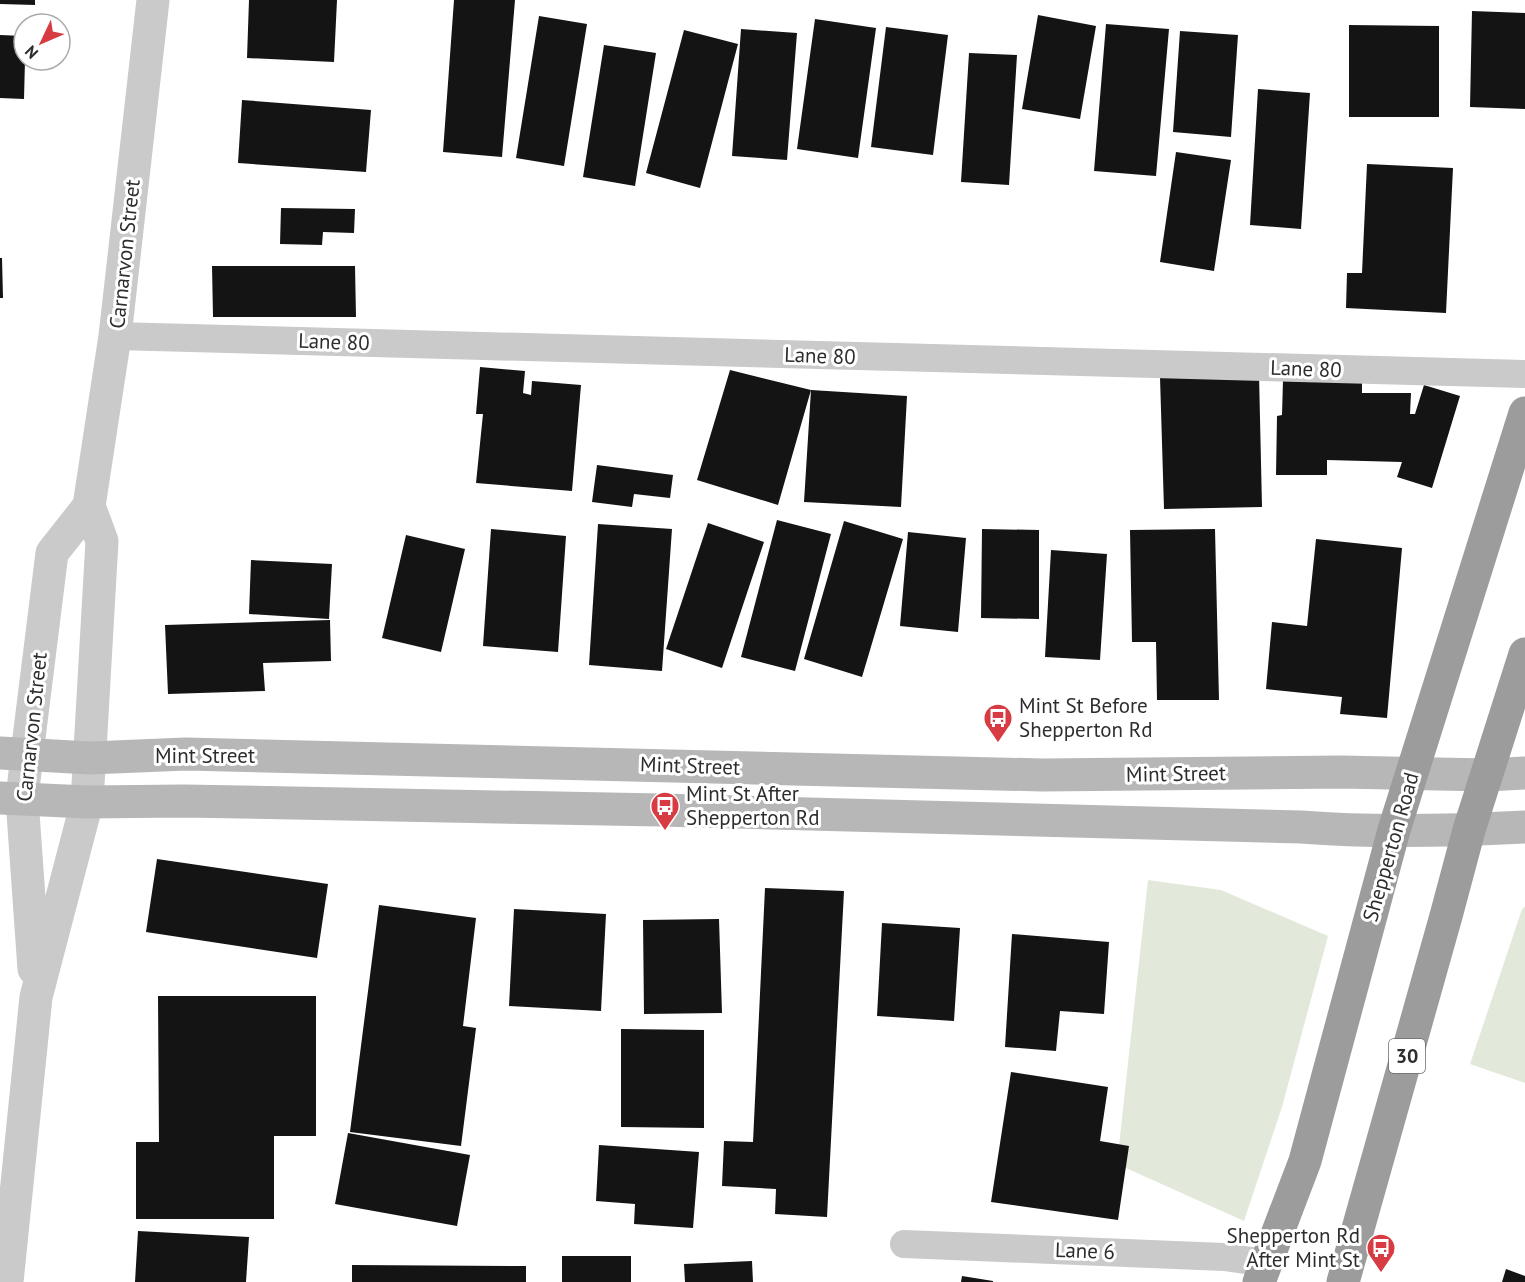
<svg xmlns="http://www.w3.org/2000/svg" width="1525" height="1282" font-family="'PT Sans',sans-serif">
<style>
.green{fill:#e2e9db}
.building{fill:#141414}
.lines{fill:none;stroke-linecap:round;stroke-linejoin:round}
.service{stroke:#cacaca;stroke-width:28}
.minor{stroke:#cacaca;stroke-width:33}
.secondary{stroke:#b7b7b7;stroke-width:33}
.trunk{stroke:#9c9c9c;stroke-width:33}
.labels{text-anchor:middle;stroke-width:6;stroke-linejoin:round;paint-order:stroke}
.shield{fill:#fff;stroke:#6c6c6c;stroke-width:1.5}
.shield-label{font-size:20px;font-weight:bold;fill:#2d2d2d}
.street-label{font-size:21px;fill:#2d2d2d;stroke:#fff}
.poi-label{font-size:21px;fill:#2d2d2d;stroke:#fff;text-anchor:start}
</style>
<rect width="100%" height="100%" fill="#fff"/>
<path class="green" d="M 1148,880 L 1221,890 L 1328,936 L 1282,1107 L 1244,1221 L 1117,1164 Z
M 1525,906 L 1525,1083 L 1470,1064 L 1522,909 Z"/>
<path class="building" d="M 0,0 L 35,0 L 35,5 L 0,4 Z
M 249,0 L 337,0 L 334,62 L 247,58 Z
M 454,0 L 515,0 L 502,157 L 443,152 Z
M 1472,11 L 1525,13 L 1525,109 L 1470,107 Z
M 1038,15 L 1096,26 L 1080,119 L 1022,109 Z
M 539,16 L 587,24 L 564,166 L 516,158 Z
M 815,19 L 876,28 L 858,158 L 797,149 Z
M 1106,24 L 1169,29 L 1156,176 L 1094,171 Z
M 1349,25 L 1439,26 L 1439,117 L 1349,117 Z
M 886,27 L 948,35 L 933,155 L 871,147 Z
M 741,29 L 797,33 L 787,160 L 732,156 Z
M 684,30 L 738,44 L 700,188 L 646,173 Z
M 1180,31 L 1238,35 L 1231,137 L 1173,132 Z
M 0,35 L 24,36 L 25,60 L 24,99 L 0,98 Z
M 604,45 L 656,53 L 635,186 L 583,177 Z
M 969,53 L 1017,55 L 1009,185 L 961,182 Z
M 1258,89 L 1310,93 L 1301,229 L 1250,225 Z
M 242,100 L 371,110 L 366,172 L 238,163 Z
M 1176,152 L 1231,160 L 1214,271 L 1160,262 Z
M 1367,164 L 1453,168 L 1446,313 L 1346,308 L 1347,273 L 1362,273 Z
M 281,208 L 355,209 L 354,233 L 323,232 L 322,245 L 280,244 Z
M 0,258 L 2,258 L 3,298 L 0,298 Z
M 212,266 L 355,266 L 356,317 L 213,317 Z
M 480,367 L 525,371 L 523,393 L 531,395 L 532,381 L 581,385 L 572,491 L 476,483 L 483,414 L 476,414 Z
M 730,370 L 811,390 L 778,505 L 697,480 Z
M 1259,374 L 1262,507 L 1164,509 L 1160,377 Z
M 1283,380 L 1362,382 L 1362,393 L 1411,393 L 1410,414 L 1415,414 L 1424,385 L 1460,396 L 1432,488 L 1397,477 L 1402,462 L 1327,460 L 1327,475 L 1276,475 L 1277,416 L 1282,415 Z
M 811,390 L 907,396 L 901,507 L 804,502 Z
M 597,465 L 673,475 L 670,498 L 634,494 L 632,507 L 592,502 Z
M 777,520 L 831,534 L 795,671 L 741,657 Z
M 844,521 L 903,539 L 862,677 L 804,659 Z
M 708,523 L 764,542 L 722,668 L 666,649 Z
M 598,524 L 672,529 L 662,671 L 589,665 Z
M 491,529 L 566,536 L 558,652 L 483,646 Z
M 982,529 L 1039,530 L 1039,619 L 981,618 Z
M 1215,529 L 1219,700 L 1157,700 L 1156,642 L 1132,642 L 1130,530 Z
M 908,532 L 966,538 L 958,632 L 900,626 Z
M 406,535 L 465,549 L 441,652 L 382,638 Z
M 1316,539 L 1402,548 L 1387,718 L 1340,714 L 1342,697 L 1266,689 L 1272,622 L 1307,626 Z
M 1051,550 L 1107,554 L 1100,660 L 1045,657 Z
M 251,560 L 332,564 L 329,619 L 249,614 Z
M 330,620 L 331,661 L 263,663 L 265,691 L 168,694 L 165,625 Z
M 157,859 L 328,884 L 317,958 L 146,932 Z
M 765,888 L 844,891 L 827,1217 L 775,1214 L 776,1189 L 722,1186 L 724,1141 L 753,1142 Z
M 379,905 L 476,918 L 463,1026 L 476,1028 L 461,1146 L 350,1132 Z
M 514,909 L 606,914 L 601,1011 L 509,1006 Z
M 719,919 L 722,1013 L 644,1014 L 643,920 Z
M 882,923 L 960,928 L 954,1021 L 877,1016 Z
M 1012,934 L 1109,942 L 1104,1014 L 1060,1011 L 1056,1051 L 1005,1047 Z
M 158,996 L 316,996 L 316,1136 L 274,1136 L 274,1219 L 136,1219 L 136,1142 L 159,1142 Z
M 621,1029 L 704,1030 L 704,1128 L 621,1127 Z
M 1011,1072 L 1108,1087 L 1100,1141 L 1129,1146 L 1118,1220 L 991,1202 Z
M 348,1133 L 470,1155 L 457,1226 L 335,1204 Z
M 599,1145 L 699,1152 L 693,1228 L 634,1224 L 635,1204 L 596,1201 Z
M 138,1231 L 249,1237 L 246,1282 L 135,1282 Z
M 562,1256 L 631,1256 L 631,1282 L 562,1282 Z
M 752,1261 L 753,1282 L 685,1282 L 684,1264 Z
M 352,1265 L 526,1266 L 526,1282 L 352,1282 Z
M 1506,1269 L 1525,1276 L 1525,1282 L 1502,1282 Z
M 962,1276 L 993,1281 L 993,1282 L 961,1282 Z"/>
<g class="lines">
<path class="service" d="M 115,336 L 1525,374
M 904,1244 L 1224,1257 L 1266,1263"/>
<path class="minor" d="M 34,969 L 22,799 L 27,754 L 52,553 L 89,506
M 7,1282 L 36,997 L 87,802 L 102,541 L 89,506 L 115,336 L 153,0"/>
<path class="secondary" d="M 0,753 L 90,758 L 186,754 L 1042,775 L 1341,772 L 1487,775 L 1525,773
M 0,798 L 87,802 L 184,801 L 660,810 L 1301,827 C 1375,833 1450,831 1525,827"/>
<path class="trunk" d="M 1259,1282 L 1305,1161 L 1394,830 L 1525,413
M 1343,1282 L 1446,916 L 1469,830 L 1525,654"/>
</g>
<defs>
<g id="bus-pin" transform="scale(1.5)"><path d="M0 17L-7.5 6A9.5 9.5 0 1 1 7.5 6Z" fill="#d63c41" stroke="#fff"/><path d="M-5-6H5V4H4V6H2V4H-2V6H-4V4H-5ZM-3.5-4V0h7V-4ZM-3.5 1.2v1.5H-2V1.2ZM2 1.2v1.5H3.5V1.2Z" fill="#fff"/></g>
</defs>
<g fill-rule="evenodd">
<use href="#bus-pin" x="998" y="718"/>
<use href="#bus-pin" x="665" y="806"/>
<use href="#bus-pin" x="1381" y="1248"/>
</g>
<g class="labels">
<rect class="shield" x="1389" y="1039" width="36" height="34" rx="4.5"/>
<g class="shield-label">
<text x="1407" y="1063">30</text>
</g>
<g class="street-label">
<text transform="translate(125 254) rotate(-84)" y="7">Carnarvon Street</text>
<text transform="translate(334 342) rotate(2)" y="7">Lane 80</text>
<text transform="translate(820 356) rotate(2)" y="7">Lane 80</text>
<text transform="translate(1306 369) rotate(2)" y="7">Lane 80</text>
<text transform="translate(32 727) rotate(-84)" y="7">Carnarvon Street</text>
<text x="205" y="763">Mint Street</text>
<text transform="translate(690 766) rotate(2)" y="7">Mint Street</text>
<text transform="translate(1176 774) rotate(-1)" y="7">Mint Street</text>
<text transform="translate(1391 847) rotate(-74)" y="7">Shepperton Road</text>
<text transform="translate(1085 1251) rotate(2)" y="7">Lane 6</text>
</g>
<g class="poi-label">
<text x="1019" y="713">Mint St Before<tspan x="1019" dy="24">Shepperton Rd</tspan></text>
<text x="686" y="801">Mint St After<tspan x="686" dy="24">Shepperton Rd</tspan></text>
<text x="1360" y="1243" text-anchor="end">Shepperton Rd<tspan x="1360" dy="24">After Mint St</tspan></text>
</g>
</g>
<g transform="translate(42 42) rotate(226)"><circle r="28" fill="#ffffff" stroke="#ababab" stroke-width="1.5"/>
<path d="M0-4.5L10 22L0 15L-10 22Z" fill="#d63c41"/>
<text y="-9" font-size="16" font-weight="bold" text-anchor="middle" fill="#2d2d2d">N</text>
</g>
</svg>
